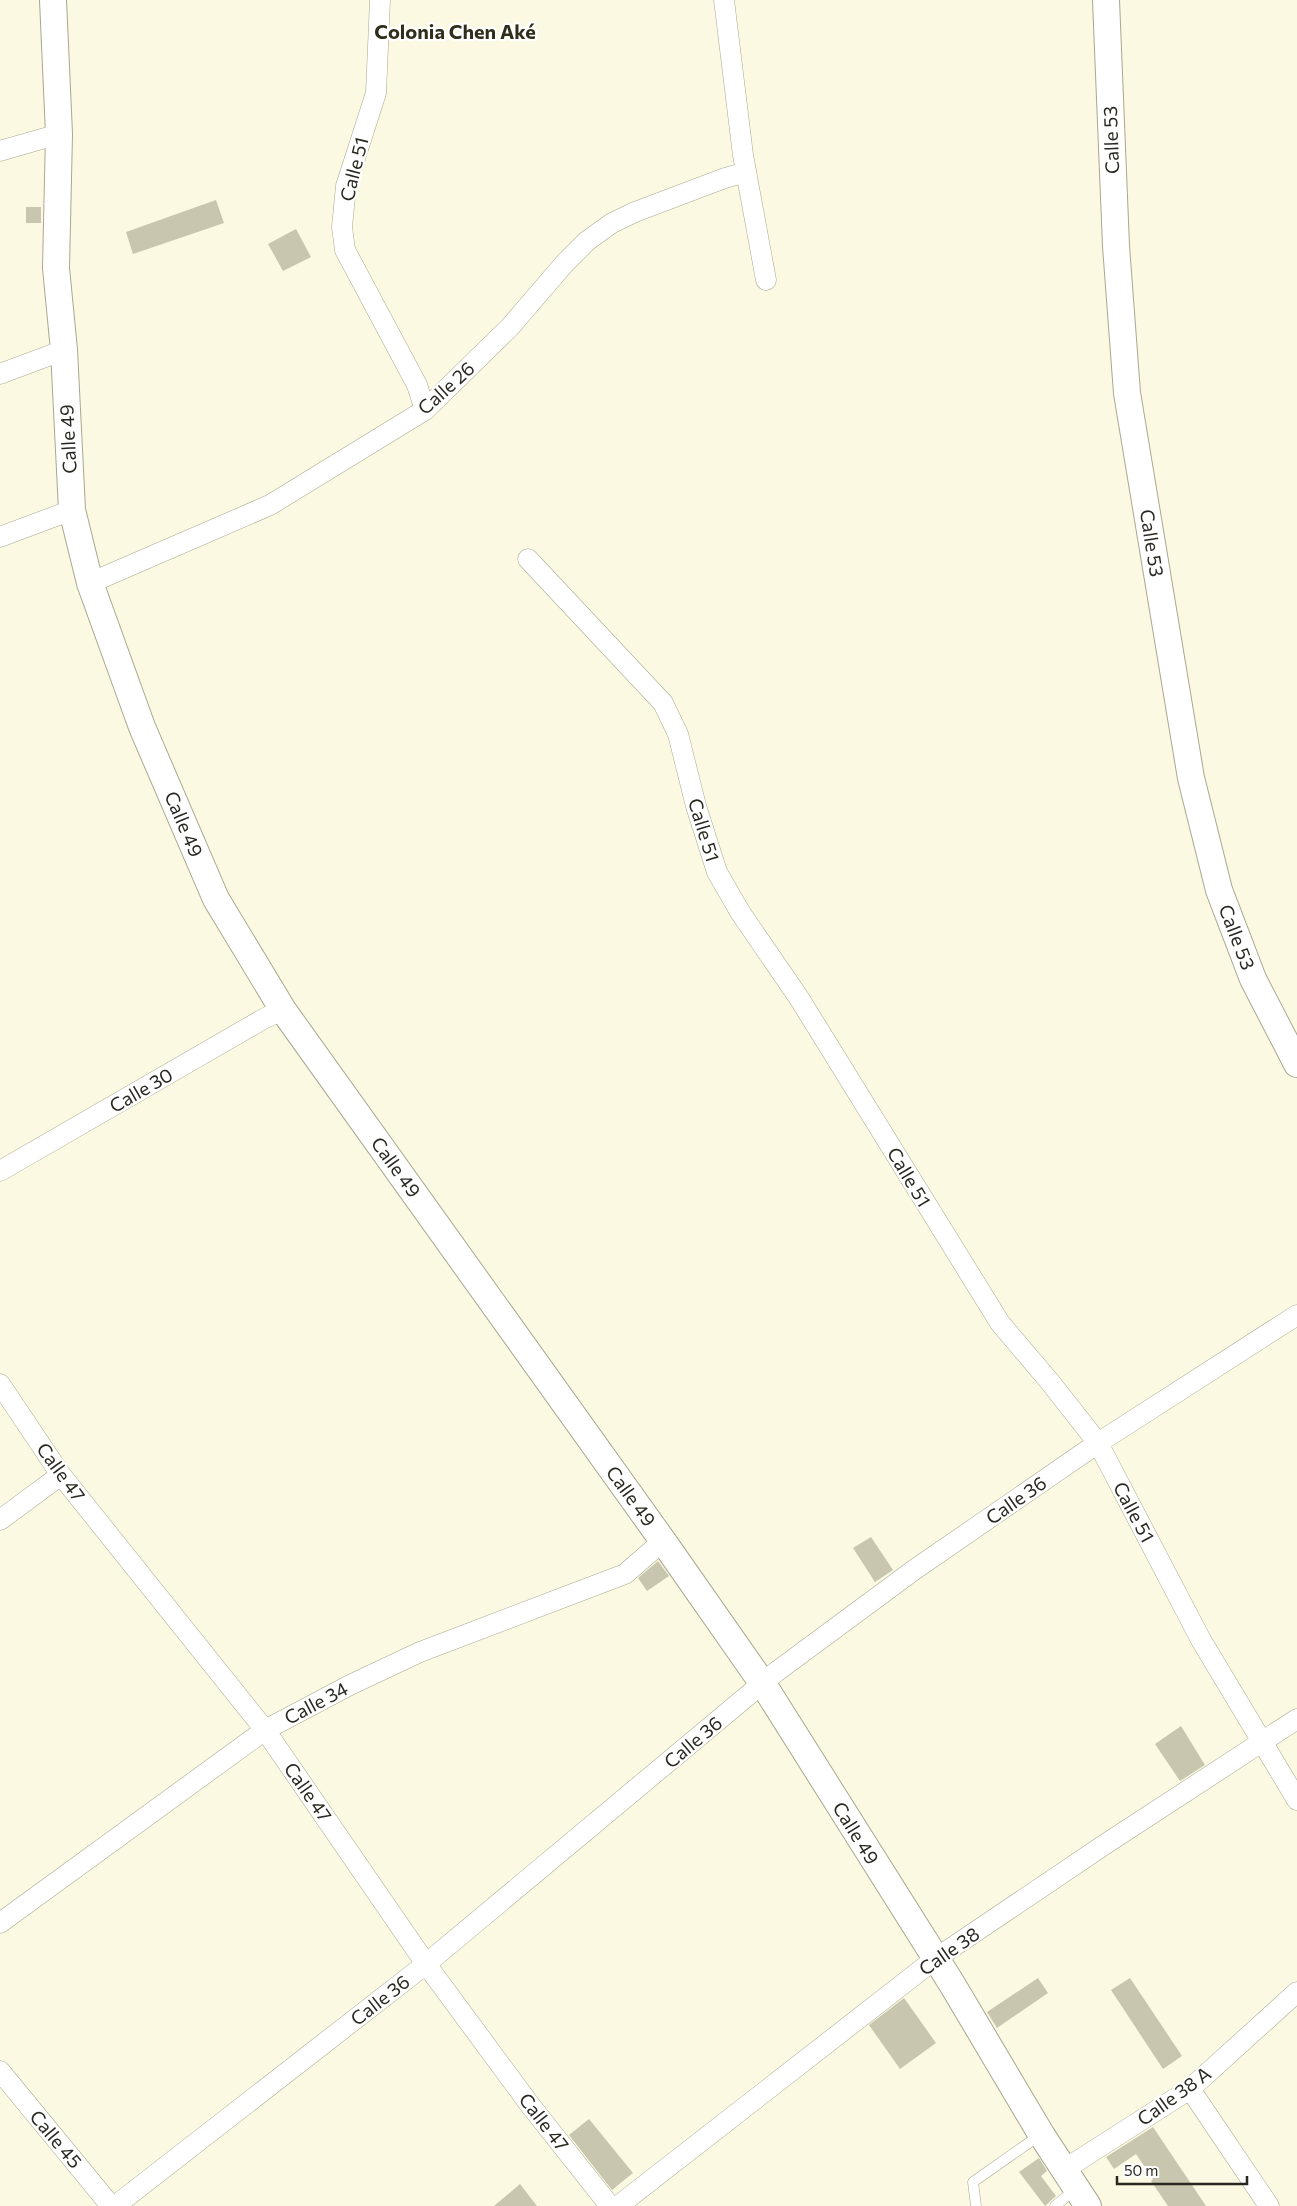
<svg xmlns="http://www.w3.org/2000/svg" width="1297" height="2206" font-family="Commissioner,sans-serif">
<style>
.building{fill:#c8c6ae}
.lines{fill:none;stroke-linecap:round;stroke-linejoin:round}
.service-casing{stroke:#a9a791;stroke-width:11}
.minor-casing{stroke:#a9a791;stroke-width:21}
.tertiary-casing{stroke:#a9a791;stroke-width:28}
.service{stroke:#fff;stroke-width:10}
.minor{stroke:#fff;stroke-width:20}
.tertiary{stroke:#fff;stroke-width:26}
.labels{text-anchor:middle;stroke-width:4.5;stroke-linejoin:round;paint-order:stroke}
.street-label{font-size:19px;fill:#292820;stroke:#fff}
.neighbourhood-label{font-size:20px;font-weight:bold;fill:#302e1b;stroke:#fff}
</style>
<rect width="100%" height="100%" fill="#fbf9e1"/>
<path class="building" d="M 216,200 L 224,223 L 133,254 L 126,232 Z
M 26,207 L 41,207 L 41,223 L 26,223 Z
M 296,229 L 311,257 L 283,271 L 268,244 Z
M 871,1537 L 893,1570 L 875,1582 L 853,1548 Z
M 658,1561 L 669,1576 L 647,1591 L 638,1578 Z
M 1181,1726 L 1205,1765 L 1180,1781 L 1155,1744 Z
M 1038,1978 L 1048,1993 L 997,2028 L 987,2012 Z
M 1130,1978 L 1182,2056 L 1163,2069 L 1111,1990 Z
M 904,1998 L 936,2043 L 900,2069 L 869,2025 Z
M 589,2119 L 633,2173 L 612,2190 L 569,2135 Z
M 1153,2127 L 1206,2206 L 1168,2206 L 1151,2181 L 1153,2179 L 1136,2154 L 1114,2169 L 1106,2157 Z
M 1039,2158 L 1047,2171 L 1041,2176 L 1056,2196 L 1045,2206 L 1019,2172 Z
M 520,2184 L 537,2206 L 494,2206 Z"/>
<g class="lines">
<g class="service-casing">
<path id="service" d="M 976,2206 L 973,2182 L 1040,2135
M 1055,2206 L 1076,2189"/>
</g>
<g class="minor-casing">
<path id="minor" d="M 380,0 L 376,93 L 346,186 L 342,227 L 345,250 L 417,385 L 425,410
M 724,0 L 743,155 L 766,280
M 0,151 L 59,134
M 0,374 L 64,350
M 0,537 L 72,510
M 528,559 L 663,703 L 678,734 L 696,806 L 717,872 L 740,912 L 799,998 L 1000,1323 L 1050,1382 L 1098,1443 L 1201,1640 L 1297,1800
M 90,583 L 270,505 L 425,410 L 510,327 L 564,264 L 587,241 L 612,223 L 635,212 L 725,178 L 746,172
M 0,1171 L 265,1018 L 283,1010
M 0,1384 L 61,1475 L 265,1730 L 426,1964 L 530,2105 L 610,2206
M 0,1520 L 61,1475
M 0,1923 L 265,1730 L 350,1685 L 420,1652 L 625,1574 L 663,1541
M 0,2071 L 111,2206
M 1190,2089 L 1269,2206
M 1065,2169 L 1190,2089 L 1297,1992
M 115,2206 L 426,1964 L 776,1672 L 914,1570 L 1098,1443 L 1297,1315
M 618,2206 L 935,1959 L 1107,1843 L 1297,1719"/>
</g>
<g class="tertiary-casing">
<path id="tertiary" d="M 53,0 L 59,134 L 56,268 L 64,350 L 72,510 L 90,583 L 142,727 L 216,899 L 283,1010 L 663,1541 L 763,1684 L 952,1984 L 1041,2134 L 1088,2206
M 1106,0 L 1116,246 L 1127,393 L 1191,778 L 1219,890 L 1253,979 L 1297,1064"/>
</g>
<use href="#service" class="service"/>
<use href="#minor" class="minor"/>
<use href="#tertiary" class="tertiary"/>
</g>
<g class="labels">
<g class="street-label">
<text transform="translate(1111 140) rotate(-92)" y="7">Calle 53</text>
<text transform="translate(354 169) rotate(-76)" y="7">Calle 51</text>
<text transform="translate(446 388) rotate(-42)" y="7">Calle 26</text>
<text transform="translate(68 439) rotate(-93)" y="7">Calle 49</text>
<text transform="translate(1152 543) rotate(81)" y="7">Calle 53</text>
<text transform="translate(184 824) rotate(67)" y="7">Calle 49</text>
<text transform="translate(704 830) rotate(73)" y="7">Calle 51</text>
<text transform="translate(1237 937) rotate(69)" y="7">Calle 53</text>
<text transform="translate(141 1090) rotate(-30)" y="7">Calle 30</text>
<text transform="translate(396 1167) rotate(54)" y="7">Calle 49</text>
<text transform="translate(909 1177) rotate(59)" y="7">Calle 51</text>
<text transform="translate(61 1472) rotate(54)" y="7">Calle 47</text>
<text transform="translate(631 1496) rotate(54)" y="7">Calle 49</text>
<text transform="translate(1016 1500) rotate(-35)" y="7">Calle 36</text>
<text transform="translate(1134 1512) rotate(62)" y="7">Calle 51</text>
<text transform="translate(316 1703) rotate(-28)" y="7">Calle 34</text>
<text transform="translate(693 1742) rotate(-40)" y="7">Calle 36</text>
<text transform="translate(308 1792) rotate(55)" y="7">Calle 47</text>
<text transform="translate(856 1833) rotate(58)" y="7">Calle 49</text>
<text transform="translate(949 1951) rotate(-35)" y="7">Calle 38</text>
<text transform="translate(380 2000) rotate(-38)" y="7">Calle 36</text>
<text transform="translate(1174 2096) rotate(-36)" y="7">Calle 38 A</text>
<text transform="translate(544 2122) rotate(52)" y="7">Calle 47</text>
<text transform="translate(56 2139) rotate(50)" y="7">Calle 45</text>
</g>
<g class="neighbourhood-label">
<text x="455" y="39">Colonia Chen Aké</text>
</g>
</g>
<path d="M1117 2176v8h130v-8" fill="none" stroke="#292820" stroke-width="2.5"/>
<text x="1124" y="2176" font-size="15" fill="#292820" stroke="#ffffff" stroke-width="4" paint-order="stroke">50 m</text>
</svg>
